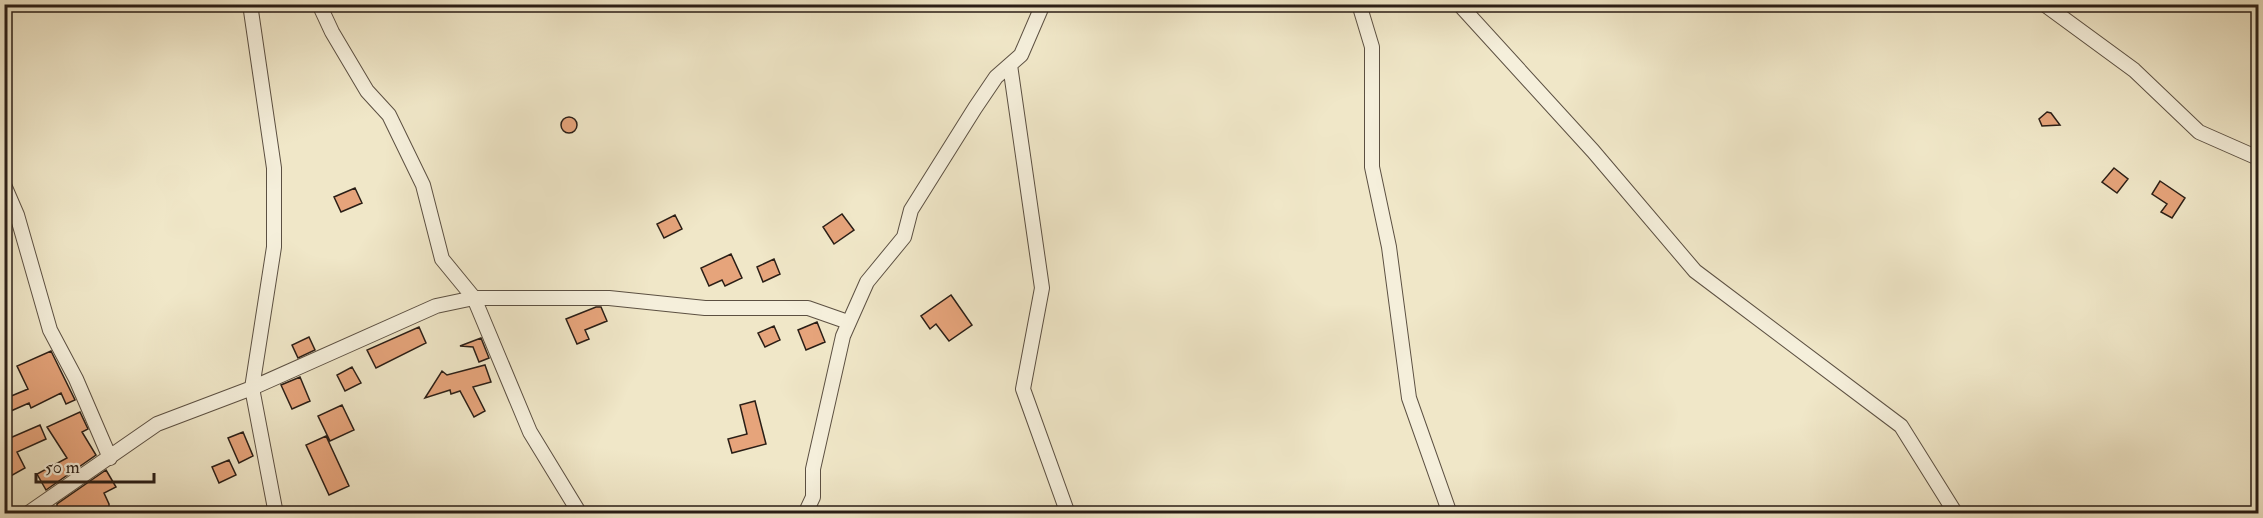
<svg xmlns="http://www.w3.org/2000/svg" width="2263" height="518" font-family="'IM FELL Double Pica',serif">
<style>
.building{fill:#e6a47b;stroke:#2a1e16;stroke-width:1.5}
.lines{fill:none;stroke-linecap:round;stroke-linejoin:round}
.minor-casing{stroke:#5c5042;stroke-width:16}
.minor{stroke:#f5efdb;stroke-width:14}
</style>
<rect width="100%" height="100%" fill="#f0e7c8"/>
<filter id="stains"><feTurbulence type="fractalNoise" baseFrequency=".00333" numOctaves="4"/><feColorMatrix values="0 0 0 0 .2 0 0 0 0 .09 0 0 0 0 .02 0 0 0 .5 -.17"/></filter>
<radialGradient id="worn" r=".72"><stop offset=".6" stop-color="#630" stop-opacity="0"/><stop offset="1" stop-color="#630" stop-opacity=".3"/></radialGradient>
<path class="building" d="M 2047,112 L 2051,113 L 2060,125 L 2042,126 L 2039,119 Z
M561 125a8 8 0 1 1 16 0a8 8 0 1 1-16 0Z
M 2114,168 L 2128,179 L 2117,193 L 2102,182 Z
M 2160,181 L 2185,198 L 2172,218 L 2161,212 L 2167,204 L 2152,194 Z
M 355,188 L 362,203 L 341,212 L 334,197 Z
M 842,214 L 854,230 L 834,244 L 823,227 Z
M 675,215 L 682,229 L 664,238 L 657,224 Z
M 731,254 L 742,278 L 725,286 L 722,280 L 709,286 L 701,268 Z
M 774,259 L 780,274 L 763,282 L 757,267 Z
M 951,295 L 972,325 L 949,341 L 936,324 L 930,329 L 921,316 Z
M 596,307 L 601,307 L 607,321 L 585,330 L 589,339 L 577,344 L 566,319 Z
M 817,322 L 825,342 L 806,350 L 798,330 Z
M 774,326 L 780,340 L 765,347 L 758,333 Z
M 419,327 L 426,343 L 376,368 L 367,350 Z
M 309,337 L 315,350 L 298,358 L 292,345 Z
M 481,338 L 489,358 L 479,362 L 473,347 L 460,346 Z
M 51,351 L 75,400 L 66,404 L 61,393 L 31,408 L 29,403 L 4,414 L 4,399 L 28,389 L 17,366 Z
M 485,365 L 491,382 L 473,387 L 485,411 L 474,417 L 460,391 L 451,394 L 450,390 L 425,398 L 442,371 L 447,375 Z
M 352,367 L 361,383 L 345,391 L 337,375 Z
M 300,377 L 310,401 L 292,409 L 281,385 Z
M 755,401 L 766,444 L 732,453 L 728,439 L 747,434 L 740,405 Z
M 342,405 L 354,430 L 330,441 L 318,416 Z
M 80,412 L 88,429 L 82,432 L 96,455 L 46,490 L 37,474 L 67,458 L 47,427 Z
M 40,425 L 46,439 L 17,452 L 25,468 L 9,477 L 4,467 L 4,427 L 10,438 Z
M 243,432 L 253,456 L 239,463 L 228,438 Z
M 326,436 L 349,486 L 329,495 L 306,445 Z
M 229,460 L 236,475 L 219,483 L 212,467 Z
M 106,470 L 116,487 L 104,493 L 109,504 L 109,513 L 57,513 L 57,504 Z"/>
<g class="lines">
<g class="minor-casing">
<path id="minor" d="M 250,4 L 274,168 L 274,247 L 252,388 L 276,514
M 319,4 L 332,32 L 367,91 L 389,115 L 423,185 L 442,259 L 474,298 L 530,432 L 580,514
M 1359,4 L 1372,47 L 1372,167 L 1389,247 L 1409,398 L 1450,514
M 1459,4 L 1593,151 L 1695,271 L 1901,426 L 1956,514
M 2044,4 L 2134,70 L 2199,132 L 2258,158
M 1010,65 L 1042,288 L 1023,389 L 1068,514
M 4,185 L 17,215 L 50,330 L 76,379 L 110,458
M 27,514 L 157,424 L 252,388 L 436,306 L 474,298 L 609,298 L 705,308 L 808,308 L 848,322
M 805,514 L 813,497 L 813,469 L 843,336 L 867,282 L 904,237 L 911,210 L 975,108 L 996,77 L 1021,55 L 1043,4"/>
</g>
<use href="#minor" class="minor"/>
</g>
<rect width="2263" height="518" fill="none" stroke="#f0e7c8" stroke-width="24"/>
<rect x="6" y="6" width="2251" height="506" fill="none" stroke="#2a1e16" stroke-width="3"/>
<rect x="12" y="12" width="2239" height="494" fill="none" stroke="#2a1e16" stroke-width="1.5"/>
<path d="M36 473v9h118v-9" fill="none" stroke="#2a1e16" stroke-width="3"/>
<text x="45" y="473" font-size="18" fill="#2a1e16" stroke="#f5efdb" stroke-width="4.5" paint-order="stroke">50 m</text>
<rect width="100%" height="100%" filter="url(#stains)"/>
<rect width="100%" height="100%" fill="url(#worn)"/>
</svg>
